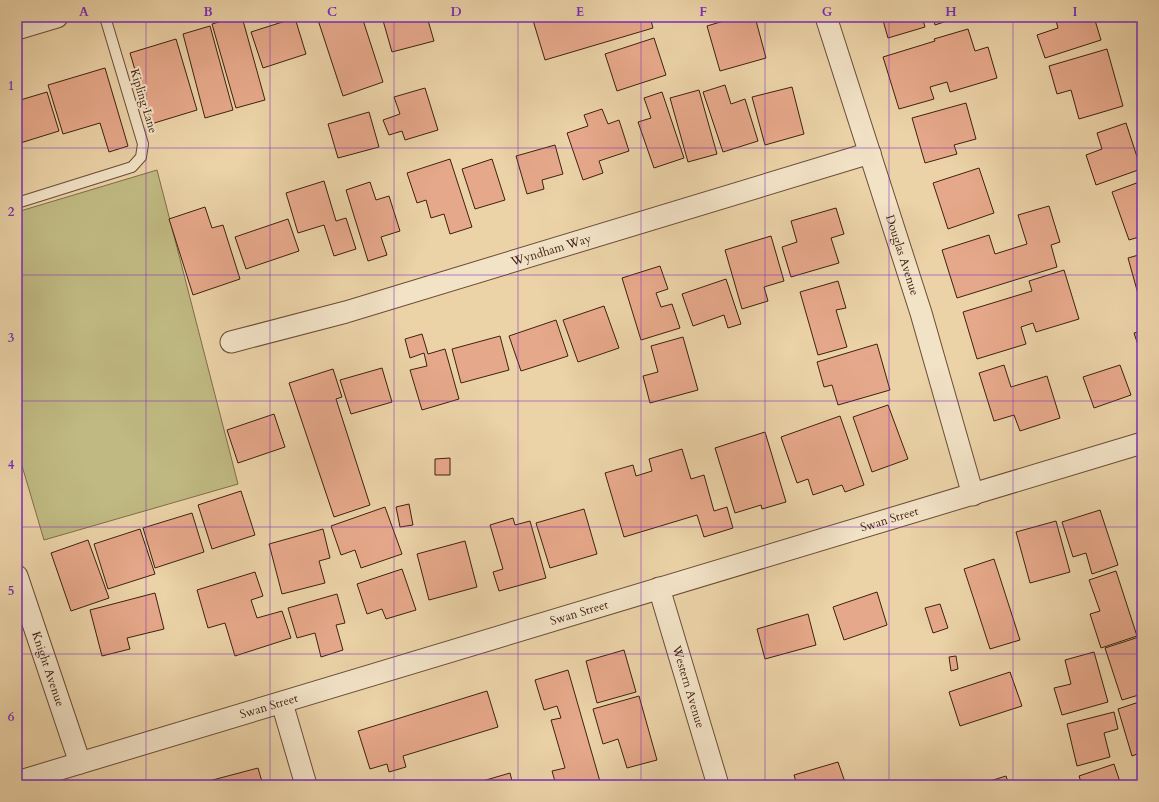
<svg xmlns="http://www.w3.org/2000/svg" width="1159" height="802" font-family="Cardo,serif">
<style>
.green{fill:#c0b982;stroke:#7f6d4a}
.building{fill:#e6a88a;stroke:#3e2111}
.lines{fill:none;stroke-linecap:round;stroke-linejoin:round}
.service-casing{stroke:#694d36;stroke-width:12}
.minor-casing{stroke:#694d36;stroke-width:23}
.service{stroke:#f2e2c6;stroke-width:10}
.minor{stroke:#f2e2c6;stroke-width:21}
.grid{fill:none;stroke:#7b2cbf;stroke-width:1;stroke-opacity:0.55}
.labels{text-anchor:middle;stroke-width:4;stroke-linejoin:round;paint-order:stroke}
.street-label{font-size:12px;fill:#3e2111;stroke:#f2e2c6}
.neatline{fill:none;stroke:#7b2cbf;stroke-width:1.5}
.grid-label{font-size:13px;text-anchor:middle;font-weight:bold;fill:#7b2cbf}
</style>
<rect width="100%" height="100%" fill="#ebd2a7"/>
<filter id="stains"><feTurbulence type="fractalNoise" baseFrequency=".005" numOctaves="4"/><feColorMatrix values="0 0 0 0 .2 0 0 0 0 .09 0 0 0 0 .02 0 0 0 .5 -.17"/></filter>
<radialGradient id="worn" r=".72"><stop offset=".6" stop-color="#630" stop-opacity="0"/><stop offset="1" stop-color="#630" stop-opacity=".3"/></radialGradient>
<path class="green" d="M 157,170 L 238,484 L 44,540 L 17,449 L 17,212 Z"/>
<path class="building" d="M 236,17 L 242,17 L 265,100 L 236,108 L 212,24 Z
M 317,17 L 362,17 L 383,82 L 343,96 Z
M 382,17 L 427,17 L 434,41 L 392,52 Z
M 532,17 L 650,17 L 653,28 L 545,60 Z
M 737,17 L 755,17 L 766,58 L 720,71 L 707,26 Z
M 882,17 L 922,17 L 925,27 L 888,38 Z
M 933,17 L 959,17 L 935,25 Z
M 1055,17 L 1094,17 L 1101,40 L 1045,58 L 1037,35 L 1058,28 Z
M 295,18 L 306,54 L 263,68 L 251,32 Z
M 210,26 L 233,110 L 205,118 L 183,34 Z
M 968,29 L 975,51 L 988,47 L 997,78 L 950,92 L 947,82 L 930,87 L 934,99 L 899,109 L 883,57 L 935,41 L 934,39 Z
M 654,38 L 666,75 L 617,91 L 605,54 Z
M 176,39 L 197,110 L 151,124 L 130,53 Z
M 1107,49 L 1123,106 L 1079,119 L 1071,90 L 1057,94 L 1049,66 Z
M 105,68 L 128,146 L 109,152 L 100,123 L 63,134 L 48,85 Z
M 725,85 L 731,104 L 745,99 L 758,141 L 723,152 L 703,92 Z
M 792,87 L 804,134 L 765,145 L 752,97 Z
M 425,88 L 438,130 L 405,140 L 402,131 L 389,135 L 383,120 L 400,114 L 394,97 Z
M 699,90 L 717,154 L 688,162 L 670,98 Z
M 47,92 L 59,131 L 17,144 L 17,101 Z
M 662,92 L 684,158 L 654,168 L 638,122 L 651,118 L 644,98 Z
M 966,103 L 976,139 L 954,145 L 957,154 L 925,163 L 912,118 Z
M 602,109 L 608,124 L 619,120 L 629,151 L 599,161 L 603,173 L 583,180 L 567,133 L 588,126 L 584,115 Z
M 369,112 L 379,147 L 338,158 L 328,124 Z
M 1126,123 L 1141,169 L 1096,185 L 1086,155 L 1102,149 L 1097,133 Z
M 555,145 L 563,174 L 542,180 L 544,189 L 527,194 L 516,156 Z
M 450,159 L 472,227 L 450,234 L 444,214 L 431,218 L 426,200 L 417,203 L 407,173 Z
M 492,159 L 505,200 L 475,209 L 462,169 Z
M 979,168 L 994,213 L 948,229 L 933,183 Z
M 324,181 L 336,221 L 346,218 L 356,249 L 334,256 L 324,225 L 298,233 L 286,193 Z
M 1142,181 L 1142,236 L 1129,240 L 1112,192 Z
M 370,182 L 376,200 L 389,196 L 400,231 L 381,237 L 387,255 L 368,261 L 346,190 Z
M 1049,206 L 1060,242 L 1051,245 L 1057,267 L 957,298 L 942,250 L 989,235 L 995,254 L 1027,244 L 1018,215 Z
M 205,207 L 212,228 L 223,225 L 240,279 L 193,295 L 169,219 Z
M 836,208 L 844,234 L 831,238 L 839,263 L 791,277 L 782,247 L 797,242 L 791,221 Z
M 288,219 L 299,251 L 246,269 L 235,237 Z
M 771,236 L 784,281 L 764,287 L 768,301 L 742,309 L 725,250 Z
M 1142,254 L 1142,308 L 1128,258 Z
M 660,266 L 668,289 L 656,293 L 661,307 L 672,304 L 680,328 L 641,340 L 622,278 Z
M 1064,270 L 1079,319 L 1036,332 L 1033,323 L 1021,327 L 1026,344 L 977,359 L 963,312 L 1032,291 L 1029,281 Z
M 726,279 L 741,324 L 728,328 L 724,315 L 693,326 L 682,294 Z
M 838,281 L 846,308 L 836,310 L 847,347 L 818,355 L 800,292 Z
M 604,306 L 619,348 L 578,362 L 563,320 Z
M 556,320 L 568,356 L 521,371 L 509,336 Z
M 1142,331 L 1142,357 L 1134,333 Z
M 422,334 L 428,354 L 445,349 L 459,399 L 422,410 L 410,370 L 427,366 L 424,353 L 410,358 L 405,339 Z
M 500,336 L 509,370 L 461,383 L 452,349 Z
M 683,337 L 698,390 L 650,403 L 643,376 L 658,372 L 651,346 Z
M 877,344 L 890,390 L 838,405 L 832,385 L 824,387 L 817,362 Z
M 1004,365 L 1011,387 L 1047,376 L 1060,418 L 1020,431 L 1014,415 L 994,421 L 979,373 Z
M 1120,365 L 1131,395 L 1094,408 L 1083,377 Z
M 382,368 L 392,402 L 351,414 L 340,380 Z
M 333,369 L 342,397 L 336,399 L 370,505 L 334,517 L 289,383 Z
M 888,405 L 908,459 L 872,472 L 853,417 Z
M 274,414 L 285,447 L 238,463 L 227,430 Z
M 840,416 L 864,485 L 845,492 L 842,485 L 813,495 L 808,479 L 797,483 L 781,437 Z
M 765,432 L 786,502 L 762,509 L 761,505 L 735,513 L 715,448 Z
M 682,449 L 691,479 L 704,475 L 714,511 L 727,507 L 733,528 L 704,537 L 697,515 L 624,537 L 605,473 L 633,465 L 636,476 L 652,471 L 649,459 Z
M 450,458 L 450,475 L 435,475 L 435,459 Z
M 241,491 L 255,535 L 212,549 L 198,505 Z
M 409,504 L 413,525 L 400,527 L 396,507 Z
M 385,507 L 402,554 L 361,568 L 355,550 L 341,555 L 331,526 Z
M 584,509 L 597,554 L 550,568 L 536,523 Z
M 1100,510 L 1118,565 L 1092,574 L 1086,553 L 1073,557 L 1062,522 Z
M 192,513 L 204,552 L 155,568 L 143,528 Z
M 513,518 L 515,525 L 530,521 L 546,578 L 499,591 L 493,572 L 503,569 L 490,525 Z
M 1056,521 L 1070,572 L 1030,583 L 1016,532 Z
M 140,529 L 155,574 L 108,589 L 94,544 Z
M 323,529 L 330,558 L 319,561 L 325,583 L 282,594 L 269,544 Z
M 88,540 L 109,598 L 71,611 L 51,553 Z
M 465,541 L 477,587 L 429,600 L 417,554 Z
M 994,559 L 1020,640 L 990,649 L 964,569 Z
M 402,569 L 416,610 L 386,619 L 382,609 L 367,614 L 357,584 Z
M 1116,571 L 1137,636 L 1101,648 L 1090,614 L 1100,611 L 1089,580 Z
M 255,572 L 263,596 L 251,600 L 257,618 L 282,611 L 291,638 L 235,656 L 225,623 L 208,628 L 197,590 Z
M 877,592 L 887,625 L 844,640 L 833,607 Z
M 155,593 L 164,629 L 127,638 L 130,649 L 102,656 L 90,610 Z
M 337,594 L 345,623 L 336,625 L 343,650 L 321,657 L 315,633 L 297,638 L 288,608 Z
M 940,604 L 948,628 L 933,633 L 925,608 Z
M 808,614 L 816,645 L 765,659 L 757,629 Z
M 1142,636 L 1142,694 L 1122,700 L 1105,648 Z
M 624,650 L 636,692 L 597,703 L 586,661 Z
M 1094,652 L 1108,702 L 1062,715 L 1054,688 L 1071,684 L 1065,660 Z
M 956,656 L 958,669 L 951,671 L 949,657 Z
M 568,670 L 601,785 L 556,785 L 552,771 L 565,768 L 551,720 L 561,718 L 557,706 L 544,710 L 535,680 Z
M 1010,672 L 1022,706 L 960,726 L 949,692 Z
M 487,691 L 498,727 L 403,756 L 406,767 L 389,772 L 387,764 L 370,769 L 358,731 Z
M 639,696 L 657,760 L 627,768 L 618,739 L 603,744 L 593,709 Z
M 1142,701 L 1142,752 L 1132,756 L 1118,709 Z
M 1114,712 L 1118,729 L 1104,733 L 1110,757 L 1077,766 L 1067,724 Z
M 838,762 L 846,785 L 797,785 L 794,775 Z
M 1114,764 L 1121,785 L 1082,785 L 1079,776 Z
M 258,768 L 263,785 L 206,785 L 205,782 Z
M 510,773 L 513,785 L 469,785 Z
M 1006,776 L 1009,785 L 977,785 Z
M 1142,776 L 1142,785 L 1141,785 L 1138,777 Z"/>
<g class="lines">
<g class="service-casing">
<path id="service" d="M 17,203 L 132,167 L 141,157 L 143,144 L 105,17"/>
</g>
<g class="minor-casing">
<g id="minor">
<path id="s1" d="M 826,17 L 921,313 L 973,495"/>
<path d="M 17,29 L 57,17"/>
<path id="s2" d="M 231,342 L 346,312 L 870,153"/>
<path id="s3" d="M 17,576 L 80,763"/>
<path id="s4" d="M 659,588 L 718,785"/>
<path d="M 282,703 L 306,785"/>
<path id="s5" d="M 17,782 L 1142,443"/>
</g>
</g>
<use href="#service" class="service"/>
<use href="#minor" class="minor"/>
</g>
<path class="grid" d="M 146,17 L 146,785M 270,17 L 270,785M 394,17 L 394,785M 518,17 L 518,785M 641,17 L 641,785M 765,17 L 765,785M 889,17 L 889,785M 1013,17 L 1013,785M 17,148 L 1142,148M 17,275 L 1142,275M 17,401 L 1142,401M 17,527 L 1142,527M 17,654 L 1142,654"/>
<g class="labels">
<g class="street-label">
<text transform="translate(144 101) rotate(73)" y="4">Kipling Lane</text>
<text dy="4" stroke="none"><textPath href="#s2" startOffset="333">Wyndham Way</textPath></text>
<text dy="4" stroke="none"><textPath href="#s1" startOffset="250">Douglas Avenue</textPath></text>
<text dy="4" stroke="none"><textPath href="#s5" startOffset="911">Swan Street</textPath></text>
<text dy="4" stroke="none"><textPath href="#s5" startOffset="587">Swan Street</textPath></text>
<text dy="4" stroke="none"><textPath href="#s3" startOffset="98">Knight Avenue</textPath></text>
<text dy="4" stroke="none"><textPath href="#s4" startOffset="103">Western Avenue</textPath></text>
<text dy="4" stroke="none"><textPath href="#s5" startOffset="263">Swan Street</textPath></text>
</g>
</g>
<rect width="1159" height="802" fill="none" stroke="#ebd2a7" stroke-width="44"/>
<rect x="22" y="22" width="1115" height="758" class="neatline"/>
<g class="grid-label">
<text x="84" y="16">A</text>
<text x="208" y="16">B</text>
<text x="332" y="16">C</text>
<text x="456" y="16">D</text>
<text x="580" y="16">E</text>
<text x="703" y="16">F</text>
<text x="827" y="16">G</text>
<text x="951" y="16">H</text>
<text x="1075" y="16">I</text>
<text x="11" y="90">1</text>
<text x="11" y="216">2</text>
<text x="11" y="342">3</text>
<text x="11" y="469">4</text>
<text x="11" y="595">5</text>
<text x="11" y="721">6</text>
</g>
<rect width="100%" height="100%" filter="url(#stains)"/>
<rect width="100%" height="100%" fill="url(#worn)"/>
</svg>
